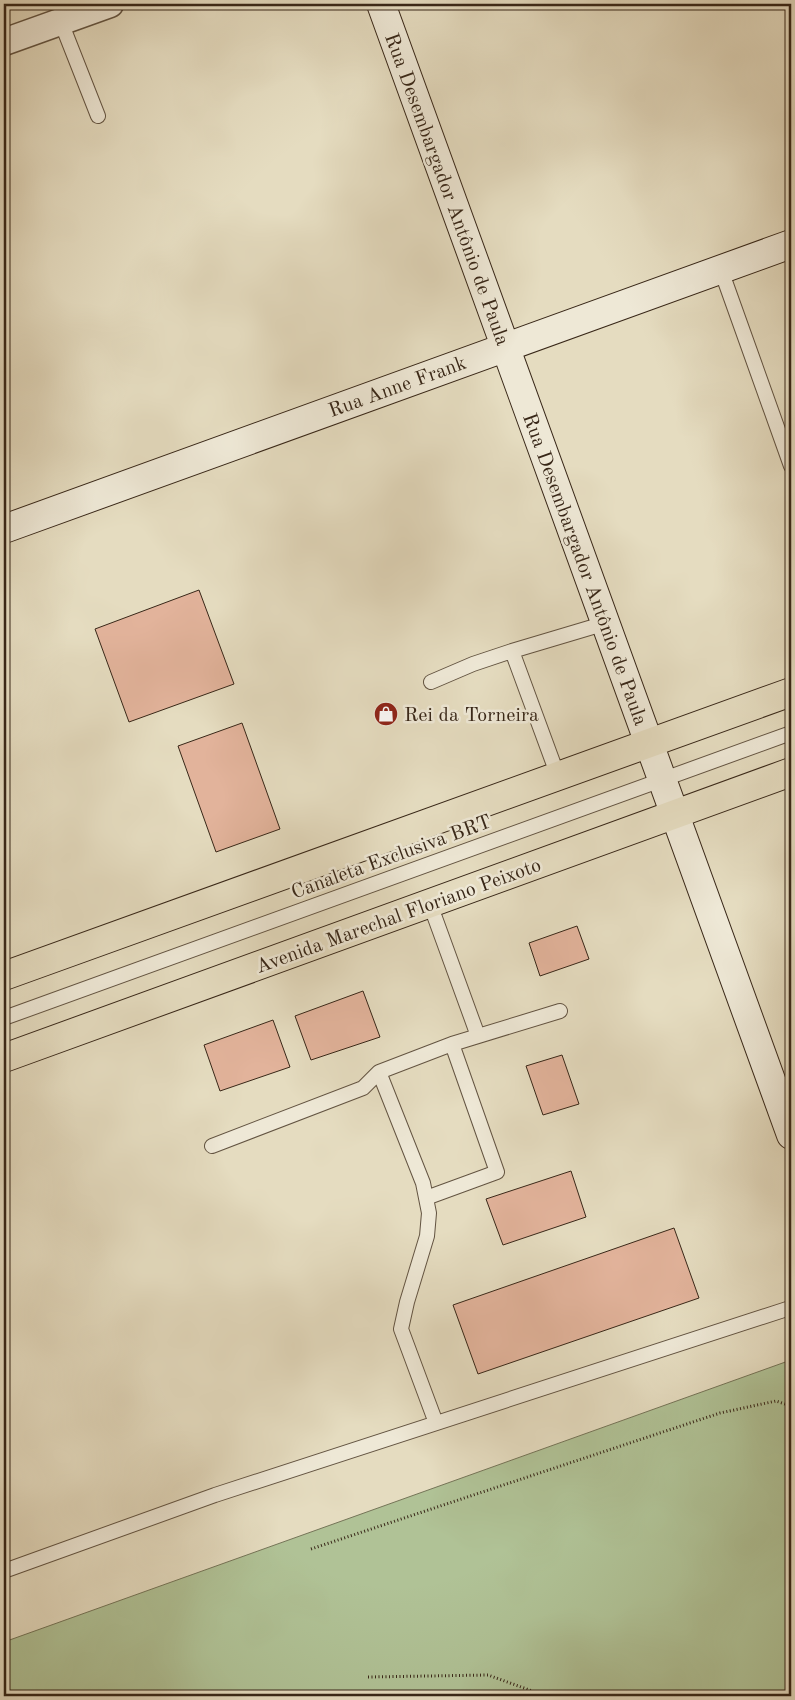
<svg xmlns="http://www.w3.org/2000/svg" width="795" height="1700" font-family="'Old Standard TT',serif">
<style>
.green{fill:#b0c296;stroke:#747457}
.building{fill:#e2b39b;stroke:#382718}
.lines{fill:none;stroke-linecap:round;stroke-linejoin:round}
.service-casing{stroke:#635442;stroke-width:16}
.minor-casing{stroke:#635442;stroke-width:29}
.secondary-casing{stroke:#382718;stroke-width:30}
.primary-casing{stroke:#382718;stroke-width:30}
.path{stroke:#382718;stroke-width:3;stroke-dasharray:1 2.5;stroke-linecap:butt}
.service{stroke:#eee8d6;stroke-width:14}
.minor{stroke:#eee8d6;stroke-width:26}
.secondary{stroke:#eee8d6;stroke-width:28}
.primary{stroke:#e5dcc0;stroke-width:28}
.labels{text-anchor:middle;stroke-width:5;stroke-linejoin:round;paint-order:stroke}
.street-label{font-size:20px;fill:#382718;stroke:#eee8d6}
.poi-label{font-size:20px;fill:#382718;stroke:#eee8d6;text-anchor:start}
</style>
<rect width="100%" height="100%" fill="#e5dcc0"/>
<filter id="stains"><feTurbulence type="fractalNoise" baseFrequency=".004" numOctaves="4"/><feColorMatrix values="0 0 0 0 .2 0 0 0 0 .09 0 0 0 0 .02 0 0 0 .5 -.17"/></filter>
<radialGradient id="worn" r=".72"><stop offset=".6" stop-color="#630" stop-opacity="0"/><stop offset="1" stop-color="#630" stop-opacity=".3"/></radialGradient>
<path class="green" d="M 791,1360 L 791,1696 L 4,1696 L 4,1642 Z"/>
<path class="building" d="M 199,590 L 234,684 L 129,722 L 95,629 Z
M 242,723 L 280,829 L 216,852 L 178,746 Z
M 577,926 L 589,959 L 540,976 L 529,943 Z
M 363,991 L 380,1037 L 311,1060 L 295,1016 Z
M 273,1020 L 290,1067 L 220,1091 L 204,1045 Z
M 562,1055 L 579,1104 L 543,1115 L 526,1066 Z
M 571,1171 L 586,1217 L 503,1245 L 486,1199 Z
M 674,1228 L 699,1298 L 478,1374 L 453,1305 Z"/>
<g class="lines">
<g class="service-casing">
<path id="service" d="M 61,22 L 98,116
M 721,270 L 791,466
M 431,682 L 473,664 L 512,651
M 558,776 L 512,651 L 606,623
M 430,904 L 478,1036
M 4,1018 L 791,733
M 379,1072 L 423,1183 L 429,1213 L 427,1236 L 407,1302 L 401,1329 L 436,1423
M 212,1146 L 363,1088 L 379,1072 L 452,1044 L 560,1011
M 426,1198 L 497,1172 L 452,1044
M 4,1571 L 215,1495 L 790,1308"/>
</g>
<g class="minor-casing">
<path id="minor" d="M 4,42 L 110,4"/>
</g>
<g class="secondary-casing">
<path id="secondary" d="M 381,4 L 791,1135
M 4,529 L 791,244"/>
</g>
<g class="primary-casing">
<path id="primary" d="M 4,976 L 791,692
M 4,1058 L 791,772"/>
</g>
<path class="path" d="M 311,1549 L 720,1413 L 776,1401 L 791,1406
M 368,1677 L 488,1675 L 546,1696"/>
<use href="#service" class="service"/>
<use href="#minor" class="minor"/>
<use href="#secondary" class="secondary"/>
<use href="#primary" class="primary"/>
</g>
<defs>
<g id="shop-disc" transform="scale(1.25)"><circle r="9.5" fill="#8f2418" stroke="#eee8d6"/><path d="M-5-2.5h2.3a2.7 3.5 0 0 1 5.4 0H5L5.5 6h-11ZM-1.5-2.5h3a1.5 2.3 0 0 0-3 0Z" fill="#fff"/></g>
</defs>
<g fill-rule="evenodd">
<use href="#shop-disc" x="386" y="714"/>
</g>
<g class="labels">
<g class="street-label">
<text transform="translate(448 189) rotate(70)" y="7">Rua Desembargador Antônio de Paula</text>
<text transform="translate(397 386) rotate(-20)" y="7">Rua Anne Frank</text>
<text transform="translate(586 569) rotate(70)" y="7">Rua Desembargador Antônio de Paula</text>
<text transform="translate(391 856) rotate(-20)" y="7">Canaleta Exclusiva BRT</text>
<text transform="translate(398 915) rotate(-20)" y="7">Avenida Marechal Floriano Peixoto</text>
</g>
<g class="poi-label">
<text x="404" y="721">Rei da Torneira</text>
</g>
</g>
<rect width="795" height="1700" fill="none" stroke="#e5dcc0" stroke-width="20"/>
<rect x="5" y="5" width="785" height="1690" fill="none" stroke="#382718" stroke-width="2.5"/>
<rect x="10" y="10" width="775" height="1680" fill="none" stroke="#382718"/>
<rect width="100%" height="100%" filter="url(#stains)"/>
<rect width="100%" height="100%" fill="url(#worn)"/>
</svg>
